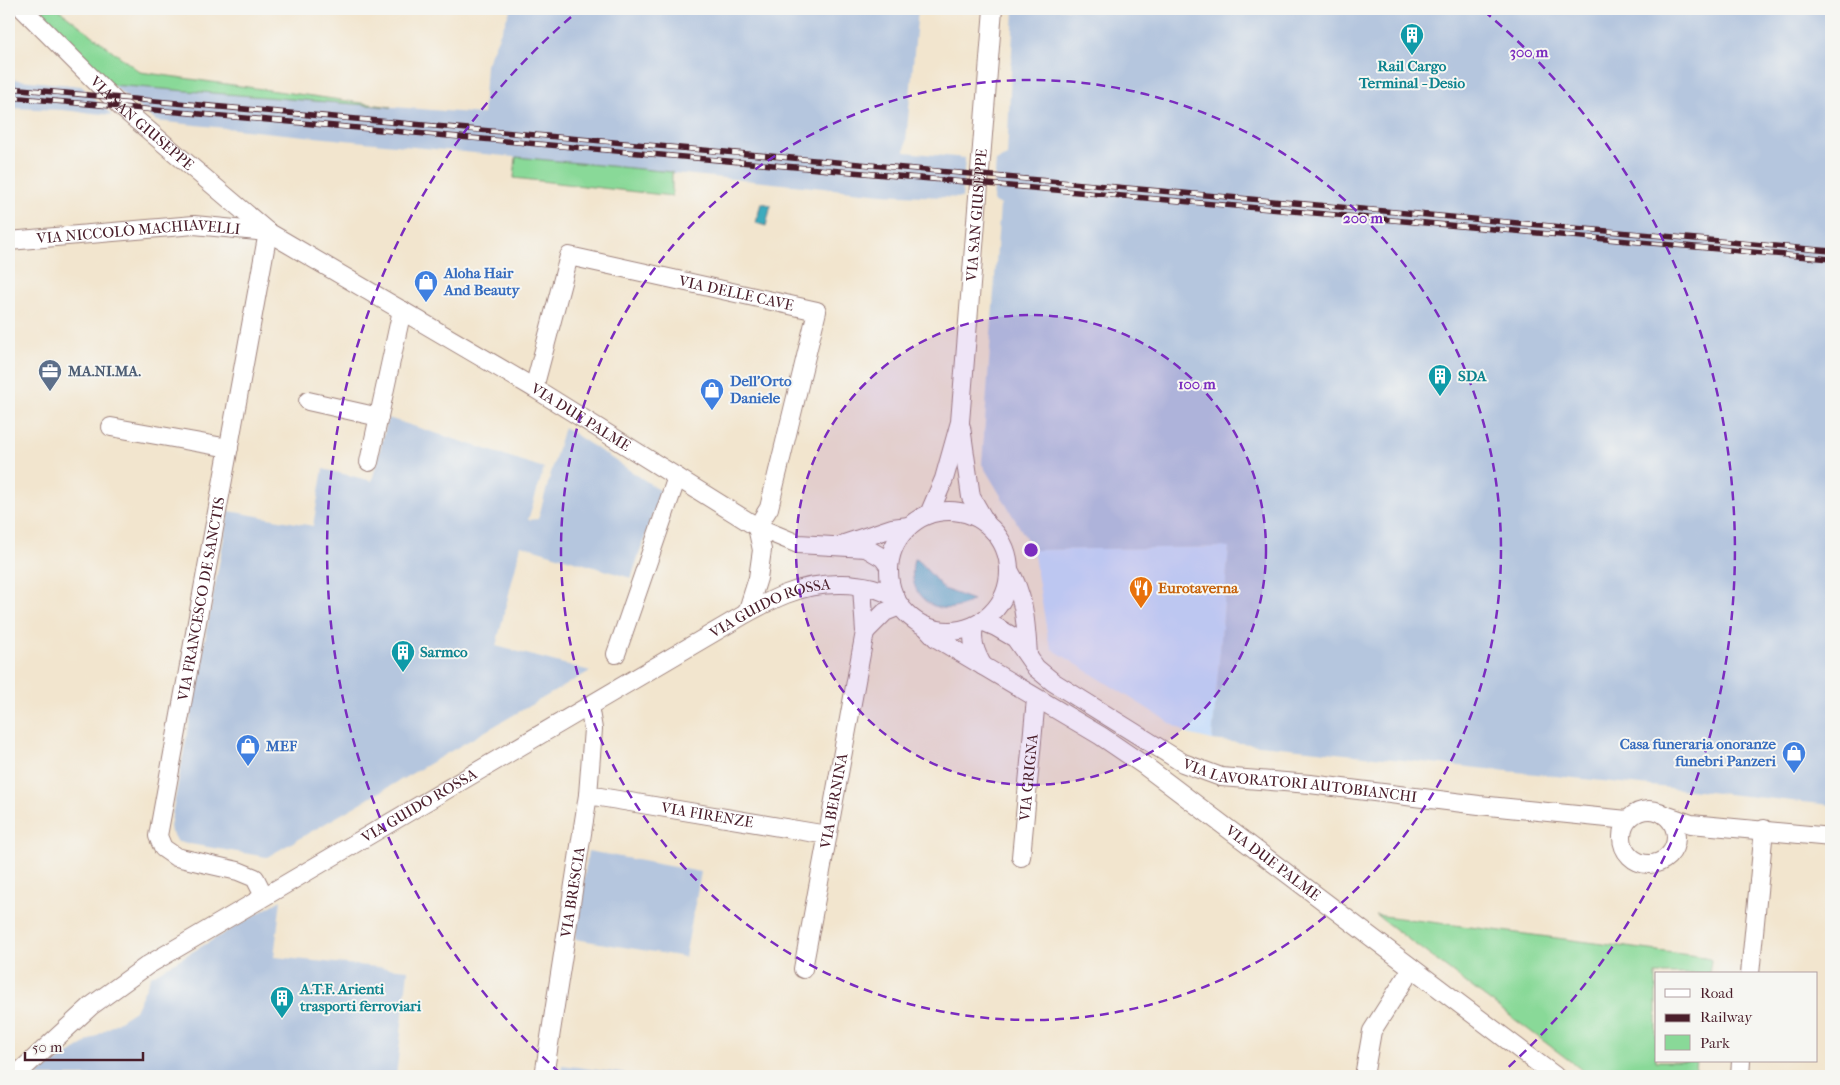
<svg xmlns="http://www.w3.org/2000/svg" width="1840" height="1085" font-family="'IM FELL French Canon',serif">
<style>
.built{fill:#c7ddf9}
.industrial{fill:#b5c6de}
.green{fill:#89d998;stroke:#6a7c62}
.water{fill:#3eabbd;stroke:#446574}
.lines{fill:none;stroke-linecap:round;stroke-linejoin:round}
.minor-casing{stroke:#9e827c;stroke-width:20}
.minor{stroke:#fff;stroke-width:18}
.rail-casing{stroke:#4a1f2b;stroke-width:5.5}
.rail{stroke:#f6f6f2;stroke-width:4;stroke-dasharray:11;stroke-linecap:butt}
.ring{fill:none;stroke:#7b2cbf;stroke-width:2.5;stroke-dasharray:9 6}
.labels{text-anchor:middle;stroke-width:4;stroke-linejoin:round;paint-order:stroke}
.culture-label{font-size:15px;font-weight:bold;fill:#0d838f;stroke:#f6f6f2;text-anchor:start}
.street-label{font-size:15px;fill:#4a1f2b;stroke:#f6f6f2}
.shop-label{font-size:15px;font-weight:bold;fill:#366cbe;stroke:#f6f6f2;text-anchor:start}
.service-label{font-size:15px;font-weight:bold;fill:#4e5e75;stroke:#f6f6f2;text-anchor:start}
.food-label{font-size:15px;font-weight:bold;fill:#c56008;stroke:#f6f6f2;text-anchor:start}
.centre{fill:#7b2cbf;stroke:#f6f6f2;stroke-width:2.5}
.ring-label{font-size:15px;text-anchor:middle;font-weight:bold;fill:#7b2cbf;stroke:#f6f6f2;stroke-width:4;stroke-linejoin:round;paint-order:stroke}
</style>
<rect width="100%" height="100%" fill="#f6f6f2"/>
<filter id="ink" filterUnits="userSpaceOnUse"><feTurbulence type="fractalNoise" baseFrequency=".02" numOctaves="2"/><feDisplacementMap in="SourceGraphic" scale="10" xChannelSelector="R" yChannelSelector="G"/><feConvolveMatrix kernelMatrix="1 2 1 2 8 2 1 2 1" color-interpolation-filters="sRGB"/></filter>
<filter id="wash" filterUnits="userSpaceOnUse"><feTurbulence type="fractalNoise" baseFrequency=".0096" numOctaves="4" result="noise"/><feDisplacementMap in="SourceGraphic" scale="20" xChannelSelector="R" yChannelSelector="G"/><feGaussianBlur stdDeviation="1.12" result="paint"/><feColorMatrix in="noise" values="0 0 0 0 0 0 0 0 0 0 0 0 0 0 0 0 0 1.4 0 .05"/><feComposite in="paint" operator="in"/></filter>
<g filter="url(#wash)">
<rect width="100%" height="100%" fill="#f2e5ce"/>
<path class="built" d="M 1229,547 L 1212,740 L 1188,734 L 1052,649 L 1048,638 L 1033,550 Z"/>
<path class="industrial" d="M 511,9 L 918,9 L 905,152 L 965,158 L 962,198 L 883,194 L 156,121 L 112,85 L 483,114 L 486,65 Z
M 1014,9 L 1831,9 L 1831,805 L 1212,740 L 1229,547 L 1033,550 L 982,464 L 1000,205 L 993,201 L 996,161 L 1007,156 Z
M 9,79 L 81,86 L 112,115 L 62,110 L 9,108 Z
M 388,418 L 544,468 L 528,520 L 538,519 L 564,427 L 661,491 L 631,578 L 521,545 L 496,646 L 590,671 L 267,857 L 178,842 L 171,832 L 170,826 L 229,511 L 313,526 L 323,469 L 372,481 Z
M 588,851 L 701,872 L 685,957 L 575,939 Z
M 281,900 L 274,957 L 408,970 L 396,1076 L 36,1076 L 42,1071 L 135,1011 L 151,976 Z
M 562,1065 L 644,1076 L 561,1076 Z"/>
<path class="green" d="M 33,9 L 58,9 L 140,72 L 391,107 L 112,85 Z
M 516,157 L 672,172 L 672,196 L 514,178 Z
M 1376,915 L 1705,957 L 1711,960 L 1709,974 L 1656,974 L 1656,1061 L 1697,1061 L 1695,1076 L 1590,1076 Z"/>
<path class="water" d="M 761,203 L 771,205 L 766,226 L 756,223 Z
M 914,559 L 918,560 L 944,589 L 973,600 C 941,622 904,599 914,559 Z"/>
</g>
<g filter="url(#ink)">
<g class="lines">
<g class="minor-casing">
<g id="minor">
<path id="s1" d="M 23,9 L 121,107 L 268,232 L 534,388 L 757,527 L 798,544 L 866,548 L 883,558 L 889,566"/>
<path id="s2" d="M 9,241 L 194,225 L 268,232"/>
<path id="s3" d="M 534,388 L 569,256 L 817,311 L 769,508 L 757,527 L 762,550 L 758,578 L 747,613"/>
<path d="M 308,401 L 379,417"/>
<path d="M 111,427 L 229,448"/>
<path d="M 961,427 L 971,497 L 986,523"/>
<path d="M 369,462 L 402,310"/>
<circle cx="949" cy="571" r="60"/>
<path id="s4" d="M 929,514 L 944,479 L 960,422 L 993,9"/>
<path d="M 844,544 L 892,528 L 909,526"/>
<path d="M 1009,570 C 1025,596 1026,626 1028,655"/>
<path id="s5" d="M 982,621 L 996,627 L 1015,638 L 1036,668 L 1053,682 L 1183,763 L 1221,777 L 1310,784 L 1479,805 L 1627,820"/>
<path id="s6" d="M 925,626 L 936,638 L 1101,736 L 1145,766 L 1555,1076"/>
<path d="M 974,626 C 971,641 975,652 983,666"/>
<path d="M 865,632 L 885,612 L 900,606"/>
<path d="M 616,654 L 677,477"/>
<path id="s7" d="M 588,795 L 827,835"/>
<circle cx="1649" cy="837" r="27"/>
<path d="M 1665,815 L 1691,824 L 1831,837"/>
<path id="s8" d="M 1021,857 L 1036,699"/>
<path id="s9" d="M 264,896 L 255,878 L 238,871 L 176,857 L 163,848 L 158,836 L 268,232"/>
<path id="s10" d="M 803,969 L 865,632 L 862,587"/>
<path d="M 1750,974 L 1764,829"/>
<path id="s11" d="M 15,1076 L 91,1006 L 148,965 L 747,613 C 760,606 773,599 786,594 C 818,581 866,579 896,598"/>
<path id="s12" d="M 544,1076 L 588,795 L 593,729 L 589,706"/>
<path d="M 1364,1076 L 1372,1031 L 1412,968"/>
<path d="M 1740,1076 L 1741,1061"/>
</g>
</g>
<use href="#minor" class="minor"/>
<g class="rail-casing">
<path id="rail" d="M 9,88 L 1831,251
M 9,97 L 1831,259"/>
</g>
<use href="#rail" class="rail"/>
</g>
</g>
<circle cx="1031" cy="550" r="235" fill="#7b2cbf" fill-opacity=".12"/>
<g class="ring">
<circle cx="1031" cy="550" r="235"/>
<circle cx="1031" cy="550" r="470"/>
<path d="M560 1073A704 704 0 0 1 578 11M1484 11A704 704 0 0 1 1502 1073"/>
</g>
<defs>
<g id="building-pin" transform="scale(1.25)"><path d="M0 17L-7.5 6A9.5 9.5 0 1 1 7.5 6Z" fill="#0f9aa8" stroke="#f6f6f2"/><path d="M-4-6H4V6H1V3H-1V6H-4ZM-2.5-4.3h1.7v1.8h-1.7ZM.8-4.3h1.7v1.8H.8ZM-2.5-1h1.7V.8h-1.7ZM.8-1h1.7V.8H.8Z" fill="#fff"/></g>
<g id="shop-pin" transform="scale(1.25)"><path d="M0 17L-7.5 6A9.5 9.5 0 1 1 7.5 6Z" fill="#3f7fe0" stroke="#f6f6f2"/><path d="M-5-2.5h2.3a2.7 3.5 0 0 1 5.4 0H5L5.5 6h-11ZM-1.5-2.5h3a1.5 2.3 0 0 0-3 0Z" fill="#fff"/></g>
<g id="office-pin" transform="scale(1.25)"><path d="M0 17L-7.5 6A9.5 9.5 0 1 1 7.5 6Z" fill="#5c6f8a" stroke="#f6f6f2"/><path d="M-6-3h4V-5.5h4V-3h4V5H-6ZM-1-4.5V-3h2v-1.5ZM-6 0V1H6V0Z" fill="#fff"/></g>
<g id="restaurant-pin" transform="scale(1.25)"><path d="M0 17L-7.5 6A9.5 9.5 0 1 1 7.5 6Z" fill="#e8710a" stroke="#f6f6f2"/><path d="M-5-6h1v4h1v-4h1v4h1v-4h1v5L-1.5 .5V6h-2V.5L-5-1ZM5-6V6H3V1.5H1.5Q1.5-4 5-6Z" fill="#fff"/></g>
</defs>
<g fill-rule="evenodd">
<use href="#building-pin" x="1412" y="35"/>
<use href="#shop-pin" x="426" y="282"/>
<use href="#office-pin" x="50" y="371"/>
<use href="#building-pin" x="1440" y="376"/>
<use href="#shop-pin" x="712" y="390"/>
<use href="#restaurant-pin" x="1141" y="588"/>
<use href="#building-pin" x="403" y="652"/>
<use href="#shop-pin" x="248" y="746"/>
<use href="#shop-pin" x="1794" y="753"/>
<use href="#building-pin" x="282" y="998"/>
</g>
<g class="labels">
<g class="culture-label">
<text x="1412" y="71" text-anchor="middle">Rail Cargo<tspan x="1412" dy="17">Terminal - Desio</tspan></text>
<text x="1458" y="381">SDA</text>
<text x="420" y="657">Sarmco</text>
<text x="300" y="994">A.T.F. Arienti<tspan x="300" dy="17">trasporti ferroviari</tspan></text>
</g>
<g class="street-label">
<text dy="5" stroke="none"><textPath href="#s1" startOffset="165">VIA SAN GIUSEPPE</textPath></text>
<text dy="5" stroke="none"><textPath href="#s4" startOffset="305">VIA SAN GIUSEPPE</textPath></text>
<text dy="5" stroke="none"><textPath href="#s2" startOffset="130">VIA NICCOLÒ MACHIAVELLI</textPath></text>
<text dy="5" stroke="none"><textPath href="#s3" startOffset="308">VIA DELLE CAVE</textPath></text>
<text dy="5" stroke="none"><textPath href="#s1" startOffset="695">VIA DUE PALME</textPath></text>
<text dy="5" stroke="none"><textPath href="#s9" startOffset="372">VIA FRANCESCO DE SANCTIS</textPath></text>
<text dy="5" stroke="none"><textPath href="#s11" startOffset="892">VIA GUIDO ROSSA</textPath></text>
<text dy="5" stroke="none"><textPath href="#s8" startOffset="80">VIA GRIGNA</textPath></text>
<text dy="5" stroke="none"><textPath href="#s5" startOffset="368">VIA LAVORATORI AUTOBIANCHI</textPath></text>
<text dy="5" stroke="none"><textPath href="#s10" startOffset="171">VIA BERNINA</textPath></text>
<text dy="5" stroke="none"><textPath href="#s11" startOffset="488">VIA GUIDO ROSSA</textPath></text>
<text dy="5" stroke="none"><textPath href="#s7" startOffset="121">VIA FIRENZE</textPath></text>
<text dy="5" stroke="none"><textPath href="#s6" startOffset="422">VIA DUE PALME</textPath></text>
<text dy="5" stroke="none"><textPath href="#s12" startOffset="186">VIA BRESCIA</textPath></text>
</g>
<g class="shop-label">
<text x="444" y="278">Aloha Hair<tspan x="444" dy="17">And Beauty</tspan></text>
<text x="730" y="386">Dell'Orto<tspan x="730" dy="17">Daniele</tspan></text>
<text x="1776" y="749" text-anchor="end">Casa funeraria onoranze<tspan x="1776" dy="17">funebri Panzeri</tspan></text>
<text x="266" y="751">MEF</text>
</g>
<g class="service-label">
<text x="68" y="376">MA.NI.MA.</text>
</g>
<g class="food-label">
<text x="1158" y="593">Eurotaverna</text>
</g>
</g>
<circle cx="1031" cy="550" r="8" class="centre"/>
<g class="ring-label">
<text x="1529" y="57">300 m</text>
<text x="1363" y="223">200 m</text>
<text x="1197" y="389">100 m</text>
</g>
<rect width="1840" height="1085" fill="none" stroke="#f6f6f2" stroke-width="30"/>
<rect x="1655" y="972" width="162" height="90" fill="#f6f6f2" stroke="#b1a0a2"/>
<rect x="1665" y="989" width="25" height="8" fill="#ffffff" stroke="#b1a0a2"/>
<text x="1700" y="998" font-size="15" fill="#4a1f2b">Road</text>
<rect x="1665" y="1014" width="25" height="8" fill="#4a1f2b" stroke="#b1a0a2"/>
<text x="1700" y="1022" font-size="15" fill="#4a1f2b">Railway</text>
<rect x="1665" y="1035" width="25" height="15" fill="#89d998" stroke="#b1a0a2"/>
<text x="1700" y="1048" font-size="15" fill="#4a1f2b">Park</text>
<path d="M25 1052v8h118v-8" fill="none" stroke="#4a1f2b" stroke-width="2.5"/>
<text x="32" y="1052" font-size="15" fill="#4a1f2b" stroke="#f6f6f2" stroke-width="4" paint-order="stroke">50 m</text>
</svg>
